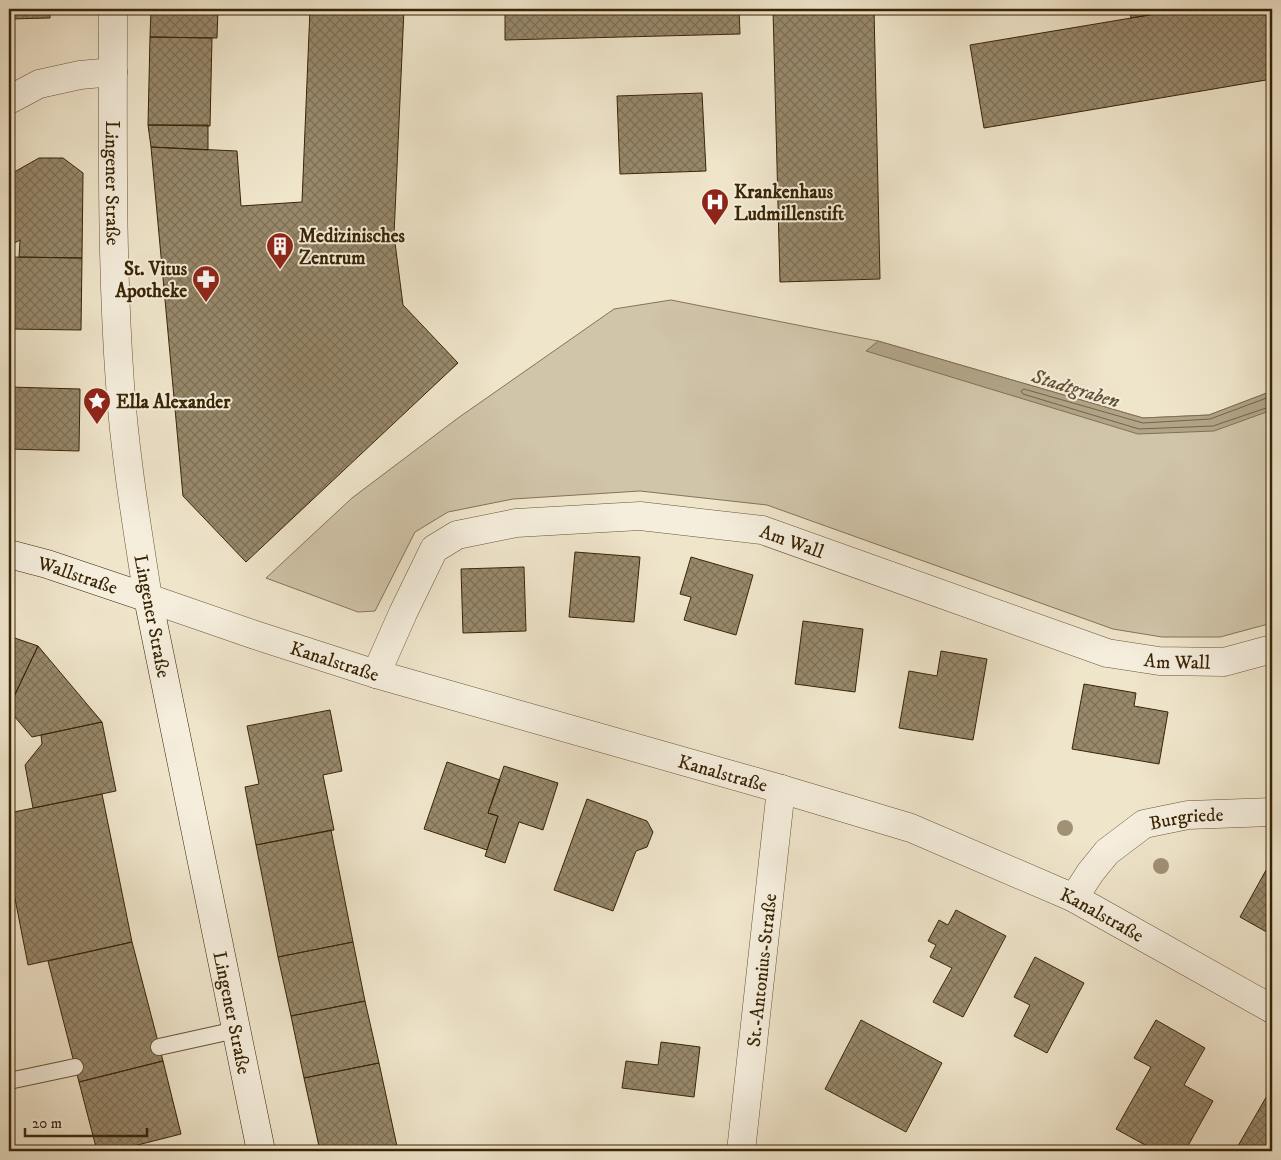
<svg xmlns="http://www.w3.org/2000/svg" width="1281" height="1160" font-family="'IM FELL DW Pica',serif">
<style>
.green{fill:#d0c4a9;stroke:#847457}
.water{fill:#b1a488;stroke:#817154}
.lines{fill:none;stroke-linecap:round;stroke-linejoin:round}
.shore{stroke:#756446;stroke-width:1}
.building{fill:url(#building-cross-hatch);stroke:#392505}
.lane-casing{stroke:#665536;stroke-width:18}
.street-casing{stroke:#665536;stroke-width:29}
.secondary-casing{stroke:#392505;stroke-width:29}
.lane{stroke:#f5eedd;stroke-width:16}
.street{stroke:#f5eedd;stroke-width:28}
.secondary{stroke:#f5eedd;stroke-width:28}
.tree{fill:#a09175}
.labels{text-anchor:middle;stroke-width:4;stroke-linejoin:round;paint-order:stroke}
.street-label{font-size:19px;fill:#392505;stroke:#f5eedd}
.poi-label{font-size:19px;font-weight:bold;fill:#392505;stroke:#f5eedd;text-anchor:start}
.water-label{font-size:20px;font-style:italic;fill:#635133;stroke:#f5eedd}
</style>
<defs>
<pattern id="building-cross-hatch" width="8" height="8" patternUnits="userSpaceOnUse" patternTransform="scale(1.25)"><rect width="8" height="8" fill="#98896c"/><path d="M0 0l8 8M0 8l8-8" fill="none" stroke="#7d7057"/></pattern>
</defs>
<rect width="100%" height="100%" fill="#efe5cb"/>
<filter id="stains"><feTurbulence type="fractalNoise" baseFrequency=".004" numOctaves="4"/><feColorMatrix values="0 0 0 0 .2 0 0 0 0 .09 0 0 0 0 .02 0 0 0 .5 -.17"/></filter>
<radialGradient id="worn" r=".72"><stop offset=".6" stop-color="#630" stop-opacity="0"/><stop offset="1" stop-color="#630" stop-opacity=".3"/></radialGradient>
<path class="green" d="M 671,300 L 878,341 L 1143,418 L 1209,415 L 1272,391 L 1272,623 L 1220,637 L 1162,637 L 1113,629 L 767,505 L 640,491 L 513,499 L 448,512 L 415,532 L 375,611 L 358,612 L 266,578 L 352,498 L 458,418 L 614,309 Z"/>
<path class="water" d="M 878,341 L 1143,418 L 1209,415 L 1272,391 L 1272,410 L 1214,431 L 1138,434 L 866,351 Z"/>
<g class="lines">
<path class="shore" d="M 1272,396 L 1210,419 L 1143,423 L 1024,389 L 1021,391 L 1023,394 L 1139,429 L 1213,426 L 1272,406"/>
</g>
<path class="building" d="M 9,9 L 50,9 L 50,18 L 9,19 Z
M 151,9 L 218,9 L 217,38 L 150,37 Z
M 310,9 L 404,9 L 394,235 L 403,305 L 458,363 L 246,562 L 183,496 L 151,147 L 237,151 L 241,206 L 302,202 Z
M 505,9 L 739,9 L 740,34 L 505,40 Z
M 773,9 L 874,9 L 880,279 L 780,282 Z
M 1130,9 L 1185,9 L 1131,18 Z
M 1185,9 L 1272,9 L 1272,79 L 984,128 L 970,45 Z
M 150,37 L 212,38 L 210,126 L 148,125 Z
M 702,93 L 706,171 L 620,174 L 617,96 Z
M 148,125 L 208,125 L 208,150 L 151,147 Z
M 39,158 L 63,158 L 83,173 L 82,258 L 19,257 L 20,240 L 9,246 L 9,175 Z
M 11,257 L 82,258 L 81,330 L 10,329 Z
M 9,387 L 80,389 L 79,451 L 9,449 Z
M 575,552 L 640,557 L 634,622 L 569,617 Z
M 691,557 L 753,575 L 736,635 L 684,620 L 691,597 L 680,594 Z
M 524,567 L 526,631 L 463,633 L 461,569 Z
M 803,621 L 863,629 L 855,692 L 795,684 Z
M 9,636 L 38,646 L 9,707 Z
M 38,646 L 102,722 L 32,737 L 9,710 L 9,707 Z
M 941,651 L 987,659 L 973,740 L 899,728 L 909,671 L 937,676 Z
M 1084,684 L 1136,693 L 1134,706 L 1168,712 L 1159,764 L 1072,749 Z
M 330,710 L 342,771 L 323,775 L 334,830 L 256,845 L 245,787 L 259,784 L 247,726 Z
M 102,722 L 116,791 L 33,808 L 25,765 L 42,744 L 41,735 Z
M 447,762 L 500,780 L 488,813 L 498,816 L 487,850 L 424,829 Z
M 504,766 L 558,783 L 543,830 L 519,822 L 505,863 L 485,856 L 498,816 L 488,813 Z
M 102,794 L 132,942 L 28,965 L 9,868 L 9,813 Z
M 587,799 L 647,821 L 653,832 L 647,847 L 636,851 L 613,911 L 554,890 Z
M 331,830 L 353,942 L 278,957 L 256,845 Z
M 1270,863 L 1272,865 L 1272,935 L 1240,917 Z
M 956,910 L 1006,936 L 963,1017 L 933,1002 L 952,968 L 930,957 L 936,945 L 928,941 L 939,920 L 948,925 Z
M 132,942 L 163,1061 L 79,1082 L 48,961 Z
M 353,942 L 365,1001 L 291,1016 L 278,957 Z
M 1035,957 L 1084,983 L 1047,1053 L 1014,1036 L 1030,1005 L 1014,997 Z
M 365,1001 L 379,1063 L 304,1078 L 291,1016 Z
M 861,1020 L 942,1063 L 906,1132 L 825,1089 Z
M 1156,1020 L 1205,1048 L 1184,1085 L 1213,1101 L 1185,1151 L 1156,1151 L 1116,1129 L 1151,1067 L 1134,1058 Z
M 661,1042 L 700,1047 L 694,1097 L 622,1088 L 626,1061 L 658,1065 Z
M 163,1061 L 181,1134 L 114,1151 L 97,1151 L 79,1082 Z
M 379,1063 L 398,1151 L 320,1151 L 304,1078 Z
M 1268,1094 L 1272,1097 L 1272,1151 L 1235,1151 Z
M 607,1146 L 639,1151 L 607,1151 Z"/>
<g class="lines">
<g class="lane-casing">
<path id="lane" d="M 159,1047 L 236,1030
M 9,1081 L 75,1067"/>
</g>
<g class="street-casing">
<g id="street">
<path id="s1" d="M 113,9 C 113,134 111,259 120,384 C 125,456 137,527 148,598 L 255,635 L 376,674 L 781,789 L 911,828 L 1074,898 L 1272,1009"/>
<path d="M 9,100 L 39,84 L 80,75 L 113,72"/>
<path id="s2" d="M 376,674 L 403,613 L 434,549 L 457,535 L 516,523 L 640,516 L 762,530 L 1107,653 L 1159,661 L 1224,662 L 1272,649"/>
<path id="s3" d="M 1074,898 L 1090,873 L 1107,852 L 1144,824 L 1188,815 L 1272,812"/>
<path id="s4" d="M 741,1151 L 781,789"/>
</g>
</g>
<g class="secondary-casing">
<g id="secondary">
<path id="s5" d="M 9,554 L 47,564 L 148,598 L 261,1151"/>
</g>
</g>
<use href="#lane" class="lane"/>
<use href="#street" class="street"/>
<use href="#secondary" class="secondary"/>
</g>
<g class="tree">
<circle cx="1065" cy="828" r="8"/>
<circle cx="1161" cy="866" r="8"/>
</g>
<defs>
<g id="hospital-pin" transform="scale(1.4375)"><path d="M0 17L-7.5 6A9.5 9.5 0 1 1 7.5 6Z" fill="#8f2418" stroke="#f5eedd"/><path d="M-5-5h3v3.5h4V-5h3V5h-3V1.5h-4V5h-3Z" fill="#fff"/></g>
<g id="building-pin" transform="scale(1.4375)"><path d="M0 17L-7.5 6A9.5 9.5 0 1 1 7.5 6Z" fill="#8f2418" stroke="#f5eedd"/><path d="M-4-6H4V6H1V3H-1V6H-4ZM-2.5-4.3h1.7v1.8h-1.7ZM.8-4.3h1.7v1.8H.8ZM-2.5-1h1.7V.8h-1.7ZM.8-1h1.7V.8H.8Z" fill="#fff"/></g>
<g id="pharmacy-pin" transform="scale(1.4375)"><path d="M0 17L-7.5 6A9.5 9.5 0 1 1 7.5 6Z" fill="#8f2418" stroke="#f5eedd"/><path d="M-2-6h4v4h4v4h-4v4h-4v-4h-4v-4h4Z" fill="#fff"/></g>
<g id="sight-pin" transform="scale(1.4375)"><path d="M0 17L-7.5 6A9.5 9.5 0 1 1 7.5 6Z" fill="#8f2418" stroke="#f5eedd"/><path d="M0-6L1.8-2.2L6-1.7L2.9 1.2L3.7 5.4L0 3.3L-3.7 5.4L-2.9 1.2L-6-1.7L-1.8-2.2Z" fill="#fff"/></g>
</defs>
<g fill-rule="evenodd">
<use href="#hospital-pin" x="715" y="202"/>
<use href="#building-pin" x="280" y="246"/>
<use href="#pharmacy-pin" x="206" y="279"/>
<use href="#sight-pin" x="97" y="401"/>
</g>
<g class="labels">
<g class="street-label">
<text dy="7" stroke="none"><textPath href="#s1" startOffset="174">Lingener Straße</textPath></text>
<text dy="7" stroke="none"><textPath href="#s2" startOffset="504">Am Wall</textPath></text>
<text dy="7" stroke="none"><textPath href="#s5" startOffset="72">Wallstraße</textPath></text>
<text transform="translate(153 616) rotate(79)" y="7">Lingener Straße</text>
<text dy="7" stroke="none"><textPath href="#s1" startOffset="788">Kanalstraße</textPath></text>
<text dy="7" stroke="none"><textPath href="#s2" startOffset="909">Am Wall</textPath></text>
<text dy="7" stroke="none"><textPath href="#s1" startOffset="1192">Kanalstraße</textPath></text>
<text dy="7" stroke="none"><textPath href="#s3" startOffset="146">Burgriede</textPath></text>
<text dy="7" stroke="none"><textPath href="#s1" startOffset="1598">Kanalstraße</textPath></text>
<text dy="7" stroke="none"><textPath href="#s4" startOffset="182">St.-Antonius-Straße</textPath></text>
<text dy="7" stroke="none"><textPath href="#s5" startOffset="569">Lingener Straße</textPath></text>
</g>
<g class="poi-label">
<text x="734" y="198">Krankenhaus<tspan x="734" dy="22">Ludmillenstift</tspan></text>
<text x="299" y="242">Medizinisches<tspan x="299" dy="22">Zentrum</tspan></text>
<text x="187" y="275" text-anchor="end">St. Vitus<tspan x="187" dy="22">Apotheke</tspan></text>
<text x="116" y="408">Ella Alexander</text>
</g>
<g class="water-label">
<text transform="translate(1076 388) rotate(17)" y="7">Stadtgraben</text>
</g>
</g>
<rect width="1281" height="1160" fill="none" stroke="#efe5cb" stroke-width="30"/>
<rect x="10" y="10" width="1261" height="1140" fill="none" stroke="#392505" stroke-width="2.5"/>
<rect x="15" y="15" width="1251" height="1130" fill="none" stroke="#392505"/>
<path d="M25 1128v8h122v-8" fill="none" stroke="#392505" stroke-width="2.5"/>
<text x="32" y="1128" font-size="15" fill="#392505" stroke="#f5eedd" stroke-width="4" paint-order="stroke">20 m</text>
<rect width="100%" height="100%" filter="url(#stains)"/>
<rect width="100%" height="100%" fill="url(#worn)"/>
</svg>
